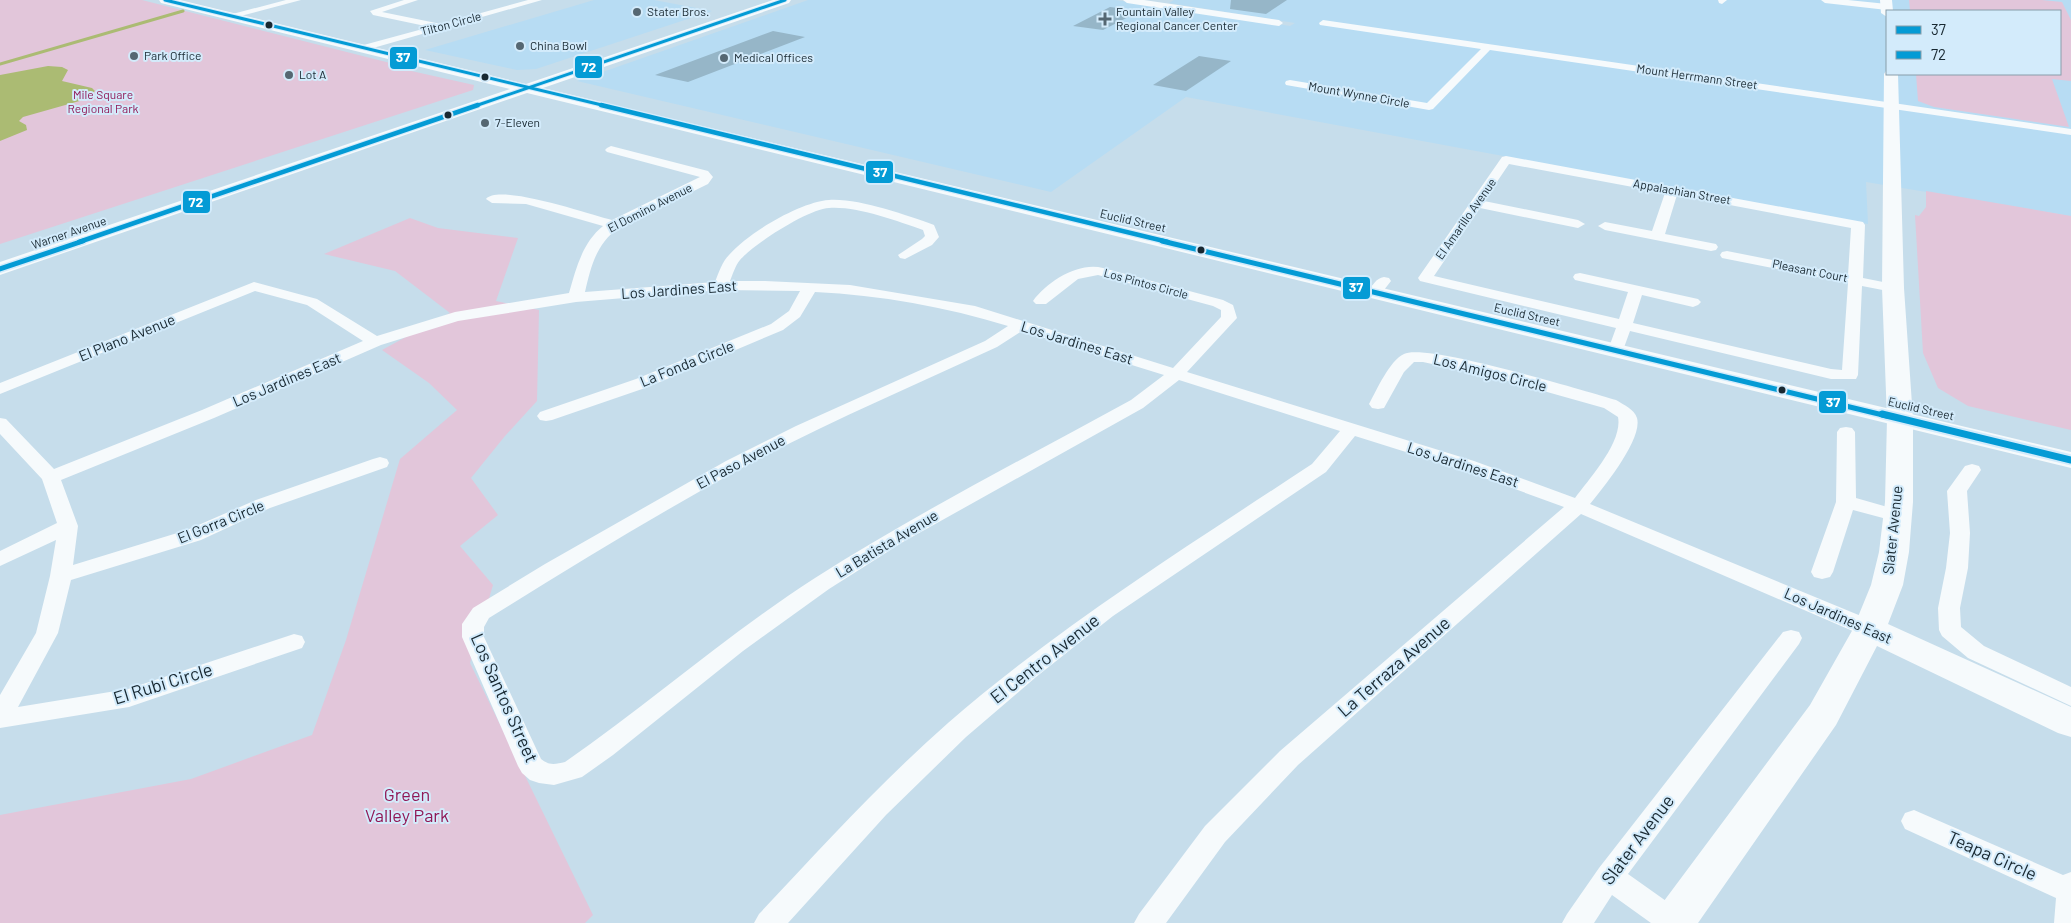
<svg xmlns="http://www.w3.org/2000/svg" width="2071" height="923" font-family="Barlow,sans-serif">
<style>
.built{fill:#b7dcf3;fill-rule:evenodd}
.green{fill:#e2c6da}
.water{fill:#abbb73}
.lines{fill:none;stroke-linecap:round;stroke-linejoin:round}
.stream{stroke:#abbb73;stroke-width:3}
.building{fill:#96b6c8}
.street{fill:#f6fafc;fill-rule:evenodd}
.secondary{fill:#f6fafc;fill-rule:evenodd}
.primary{fill:#f6fafc;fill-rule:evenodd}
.bus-1-far3-casing{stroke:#d3ebfb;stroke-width:5}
.bus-1-far2-casing{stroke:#d3ebfb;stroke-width:7}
.bus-1-far1-casing{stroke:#d3ebfb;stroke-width:8}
.bus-1-casing{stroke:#d3ebfb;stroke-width:11}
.bus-2-far2-casing{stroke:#d3ebfb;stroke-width:5}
.bus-2-far1-casing{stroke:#d3ebfb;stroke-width:7}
.bus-2-casing{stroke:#d3ebfb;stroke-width:8}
.bus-1-far3{stroke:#049bd5;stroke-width:3}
.bus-1-far2{stroke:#049bd5;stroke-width:4.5}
.bus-1-far1{stroke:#049bd5;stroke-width:5}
.bus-1{stroke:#049bd5;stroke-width:7}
.bus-2-far2{stroke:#049bd5;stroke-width:3}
.bus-2-far1{stroke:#049bd5;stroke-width:4.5}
.bus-2{stroke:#049bd5;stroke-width:5}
.poi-dot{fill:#556772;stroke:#d3ebfb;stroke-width:2}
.bus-dot{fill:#182831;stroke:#d3ebfb;stroke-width:2}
.labels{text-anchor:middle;stroke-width:4;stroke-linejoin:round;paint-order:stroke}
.far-poi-label{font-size:12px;fill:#182831;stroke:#d3ebfb;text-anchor:start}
.far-street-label{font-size:12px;fill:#182831;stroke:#d3ebfb}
.far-park-label{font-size:12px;fill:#901856;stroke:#d3ebfb}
.street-label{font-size:15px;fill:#182831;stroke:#d3ebfb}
.near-street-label{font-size:18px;fill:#182831;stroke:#d3ebfb}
.near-park-label{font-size:18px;fill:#901856;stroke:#d3ebfb}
.line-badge{stroke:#d3ebfb;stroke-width:2}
.badge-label{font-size:14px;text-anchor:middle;font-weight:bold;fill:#fff}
</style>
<rect width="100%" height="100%" fill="#c6ddeb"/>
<path class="built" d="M 594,0 L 654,0 L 712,11 L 536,69 L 517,70 L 425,50 Z
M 808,0 L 1115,0 L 1290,26 L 1295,23 L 1169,3 L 1174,0 L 2071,0 L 2071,216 L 1866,182 L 1868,224 L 1186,97 L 1051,192 L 577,81 ZM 1887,11 L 2060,11 L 2060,74 L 1887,74 Z"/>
<path class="green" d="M 0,0 L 142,0 L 398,65 L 398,68 L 474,85 L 473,90 L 0,244 Z
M 1909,0 L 2042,0 L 2062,2 L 2071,20 L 2071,81 L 2052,79 L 2069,127 L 1934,107 L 1918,101 L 1916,74 L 2060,74 L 2060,11 L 1910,11 Z
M 1926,191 L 2071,216 L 2071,430 L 1968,406 L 1938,388 L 1923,353 L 1915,215 L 1919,216 L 1926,207 Z
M 410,218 L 438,228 L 518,238 L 496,301 L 539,310 L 537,401 L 505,436 L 471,478 L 498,515 L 460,546 L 493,585 L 470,663 L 593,915 L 585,923 L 0,923 L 0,815 L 191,779 L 312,735 L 346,640 L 400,459 L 457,410 L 429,383 L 382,350 L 450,313 L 395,271 L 324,254 Z"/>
<path class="water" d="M 48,66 L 62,67 L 68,70 L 62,81 L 92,88 L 95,91 L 83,100 L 23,117 L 19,121 L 26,125 L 27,130 L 0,141 L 0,75 Z"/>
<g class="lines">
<path class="stream" d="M 0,64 L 183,11"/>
</g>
<path class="building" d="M 1231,0 L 1287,0 L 1266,14 L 1230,9 Z
M 1110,7 L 1140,11 L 1103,30 L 1073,26 Z
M 773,31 L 805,37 L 688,82 L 655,75 Z
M 1199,56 L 1231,61 L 1186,91 L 1153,85 Z"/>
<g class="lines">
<path class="street" d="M 286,0 L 301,0 L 229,19 L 225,16 Z
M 404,0 L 418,0 L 382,12 L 441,24 L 528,0 L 542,0 L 366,50 L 360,50 L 360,46 L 430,27 L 373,15 L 370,11 Z
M 1123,0 L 1144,0 L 1279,20 L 1283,23 L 1279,26 L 1127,3 Z
M 1718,0 L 1727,0 L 1722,4 L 1719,3 Z
M 1821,0 L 1848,0 L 1887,4 L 1891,7 L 1887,10 L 1825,3 Z
M 1323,20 L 2071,129 L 2071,135 L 1490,50 L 1433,109 L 1429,110 L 1286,85 L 1285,83 L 1286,81 L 1290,80 L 1427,103 L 1481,49 L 1320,25 L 1319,23 Z
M 611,146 L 708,171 L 713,177 L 708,184 L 618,228 C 596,245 591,266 585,292 L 715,282 C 719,272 722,262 729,255 C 748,233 800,202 829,200 C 858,198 906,215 934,225 L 939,237 L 932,245 L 905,259 L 900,258 L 898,255 L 922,239 L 925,236 L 923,230 C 897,221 857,206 829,208 C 808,209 754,244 740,260 C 735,266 733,274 730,281 L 765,281 L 850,285 L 975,306 L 1173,368 L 1221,317 L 1221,310 L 1213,306 L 1098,275 L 1078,279 L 1046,304 L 1036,304 L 1033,301 C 1048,281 1078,262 1103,268 L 1223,300 L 1233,305 L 1237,318 L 1187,372 L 1474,461 L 1575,498 C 1589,479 1623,442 1618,417 L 1604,408 L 1501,379 L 1423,362 L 1414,362 L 1404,372 L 1384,408 L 1378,409 L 1372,408 L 1369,404 C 1377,390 1389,361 1404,354 C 1427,343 1584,391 1616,400 C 1624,405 1634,409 1637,418 C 1643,439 1603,488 1590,504 L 1878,623 L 1881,629 L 1878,635 L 1870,637 L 1862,635 L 1581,514 L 1298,765 L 1225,842 L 1166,923 L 1134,923 L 1139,914 L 1205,826 L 1280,751 L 1564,507 L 1460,469 L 1355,436 L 1326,472 L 1113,616 L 1036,677 L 966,737 L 886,815 L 788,923 L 754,923 L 759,914 C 820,849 881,782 948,723 C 1061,625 1188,546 1312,464 L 1340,431 L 1179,380 L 1143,408 L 903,542 L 829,589 L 743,651 L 613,755 L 582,777 L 554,785 L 539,783 L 530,780 L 522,773 L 518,766 L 462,637 L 462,624 L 473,608 L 545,564 L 726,461 L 796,426 L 985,341 L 1008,326 C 946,307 880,295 815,292 L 800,317 L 783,330 L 648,387 L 552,420 L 546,421 L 540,420 L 537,416 L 540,412 L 636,379 L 771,324 L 789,311 L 800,291 L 721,290 L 576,302 L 458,321 L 381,345 L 214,418 L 61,480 L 78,526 L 73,565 L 187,530 L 256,500 L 373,459 L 380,457 L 387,459 L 389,463 L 387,467 L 270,508 L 201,540 L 71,580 L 58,633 L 18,707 L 128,689 L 294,634 L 302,636 L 305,642 L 302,648 L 129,707 L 0,728 L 0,695 L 36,633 L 50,576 L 56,540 L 0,566 L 0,551 L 57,523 L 42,479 L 0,434 L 0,418 L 6,419 L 54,469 L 202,410 L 363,341 L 307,305 L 255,291 L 0,394 L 0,383 L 254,282 L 317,299 L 377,336 L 455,312 L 569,293 C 576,269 582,243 603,226 L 526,204 L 492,203 L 486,199 C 499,183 591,215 612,220 L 700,177 L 607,152 L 605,150 L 607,148 ZM 1022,331 L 1164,375 L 1131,400 C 1025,458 917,513 815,578 C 728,634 650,703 565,762 C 556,764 549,766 541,759 L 484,637 L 484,627 L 489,618 C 571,567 654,516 740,469 C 823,424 911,387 997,347 Z
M 1506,156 L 1863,222 L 1865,225 L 1863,278 L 1898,285 L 1900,288 L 1898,291 L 1893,292 L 1862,286 L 1858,375 L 1856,379 L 1831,379 L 1630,331 L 1622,353 L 1610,353 L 1608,350 L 1616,328 L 1420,281 L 1418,278 L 1502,157 ZM 1509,164 L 1665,193 L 1652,231 L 1605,222 L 1598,226 L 1605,230 L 1711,251 L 1716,250 L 1718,247 L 1716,244 L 1665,234 L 1677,195 L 1851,228 L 1848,275 L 1727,251 L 1722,252 L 1720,255 L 1722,258 L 1727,259 L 1848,283 L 1842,370 L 1831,369 L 1633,323 L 1642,295 L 1693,307 L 1698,305 L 1701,302 L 1698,299 L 1580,273 L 1575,274 L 1573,277 L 1575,280 L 1628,292 L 1619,319 L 1434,276 L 1480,208 L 1578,228 L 1585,224 L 1578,220 L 1484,201 Z
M 1384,277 L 1389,278 L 1391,281 L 1380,295 L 1370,295 L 1368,292 C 1372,286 1376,278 1384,277 Z
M 1846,427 L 1852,428 L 1855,432 L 1856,498 L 1905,512 L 1908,516 L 1905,520 L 1898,522 L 1853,510 L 1833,572 L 1830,577 L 1822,579 L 1814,577 L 1811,572 L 1836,502 L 1837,432 L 1840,428 Z
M 1972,464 L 1979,466 L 1981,470 L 1967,491 L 1970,533 L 1968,568 L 1960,608 L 1961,627 L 1984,646 L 2071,687 L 2071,706 L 1968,658 L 1942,636 L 1939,630 L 1938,608 L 1946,568 L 1950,533 L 1947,491 L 1965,466 Z
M 1791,630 L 1799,632 L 1802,638 L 1799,644 L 1628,874 L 1683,913 L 1687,923 L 1651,923 L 1612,895 L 1594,923 L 1562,923 L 1567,914 L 1599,868 L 1783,632 Z
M 1914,810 L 2063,875 L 2071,872 L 2071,923 L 2054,923 L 2056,898 L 1905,829 L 1901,821 L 1905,813 Z"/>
<path class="secondary" d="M 1880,0 L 1892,0 L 1893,11 L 1887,11 L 1887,17 L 1881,13 Z
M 1886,71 L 1887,74 L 1898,74 L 1904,288 L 1913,419 L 1913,502 L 1909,552 L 1903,585 L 1888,624 L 2071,707 L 2071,737 L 2058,733 L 1877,646 L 1836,725 L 1698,923 L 1652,923 L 1658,909 L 1810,705 L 1853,629 L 1871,585 L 1879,552 L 1885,502 L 1887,419 L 1882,288 L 1884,74 Z"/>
<path class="primary" d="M 159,0 L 180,0 L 526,84 L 773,0 L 791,0 L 789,3 L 543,88 L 2071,452 L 2071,468 L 527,93 L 0,275 L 0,262 L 510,89 L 161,3 Z"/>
<g class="bus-1-far3-casing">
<path id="bus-1-far3" d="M 165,0 L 606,106"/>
</g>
<g class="bus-1-far2-casing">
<path id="bus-1-far2" d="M 601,105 L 1168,242"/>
</g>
<g class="bus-1-far1-casing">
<path id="bus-1-far1" d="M 1162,241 L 1887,416"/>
</g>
<g class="bus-1-casing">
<path id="bus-1" d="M 1882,414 L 2071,460"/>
</g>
<g class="bus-2-far2-casing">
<path id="bus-2-far2" d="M 475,106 L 785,0"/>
</g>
<g class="bus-2-far1-casing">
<path id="bus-2-far1" d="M 79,242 L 478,105"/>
</g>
<g class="bus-2-casing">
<path id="bus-2" d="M 0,269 L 83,241"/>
</g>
<use href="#bus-1-far3" class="bus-1-far3"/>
<use href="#bus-1-far2" class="bus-1-far2"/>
<use href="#bus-1-far1" class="bus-1-far1"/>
<use href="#bus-1" class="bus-1"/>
<use href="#bus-2-far2" class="bus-2-far2"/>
<use href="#bus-2-far1" class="bus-2-far1"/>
<use href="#bus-2" class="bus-2"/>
</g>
<g class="poi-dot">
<circle cx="637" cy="12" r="5"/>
<path d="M1102.5 11.5h5v5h5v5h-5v5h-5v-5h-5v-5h5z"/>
<circle cx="520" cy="46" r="5"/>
<circle cx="134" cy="56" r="5"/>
<circle cx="724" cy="58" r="5"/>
<circle cx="289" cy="75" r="5"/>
<circle cx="485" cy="123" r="5"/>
</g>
<g class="bus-dot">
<circle cx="269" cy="25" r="4.5"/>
<circle cx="485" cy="77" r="4.5"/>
<circle cx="448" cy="115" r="4.5"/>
<circle cx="1201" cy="250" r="4.5"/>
<circle cx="1782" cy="390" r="4.5"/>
</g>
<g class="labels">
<g class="far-poi-label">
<text x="647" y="16">Stater Bros.</text>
<text x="1116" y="16">Fountain Valley<tspan x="1116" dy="14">Regional Cancer Center</tspan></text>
<text x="530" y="50">China Bowl</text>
<text x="144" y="60">Park Office</text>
<text x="734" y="62">Medical Offices</text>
<text x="299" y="79">Lot A</text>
<text x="495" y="127">7-Eleven</text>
</g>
<g class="far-street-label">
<text transform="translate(451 24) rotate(-15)" y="4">Tilton Circle</text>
<text transform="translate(1697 77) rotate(8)" y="4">Mount Herrmann Street</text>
<text transform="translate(1359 95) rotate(10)" y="4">Mount Wynne Circle</text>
<text transform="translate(1682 192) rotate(10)" y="4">Appalachian Street</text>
<text transform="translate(650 208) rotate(-27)" y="4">El Domino Avenue</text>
<text transform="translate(1466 219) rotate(-55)" y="4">El Amarillo Avenue</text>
<text transform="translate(1133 221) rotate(13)" y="4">Euclid Street</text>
<text transform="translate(69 233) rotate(-19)" y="4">Warner Avenue</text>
<text transform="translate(1810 271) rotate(11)" y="4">Pleasant Court</text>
<text transform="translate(1146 284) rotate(15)" y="4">Los Pintos Circle</text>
<text transform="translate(1527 315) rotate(13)" y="4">Euclid Street</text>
<text transform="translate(1921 409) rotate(13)" y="4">Euclid Street</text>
</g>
<g class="far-park-label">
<text x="103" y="99">Mile Square<tspan x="103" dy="14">Regional Park</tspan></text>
</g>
<g class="street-label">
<text transform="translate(679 290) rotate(-4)" y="5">Los Jardines East</text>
<text transform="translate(127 338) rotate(-22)" y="5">El Plano Avenue</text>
<text transform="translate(1077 343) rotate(17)" y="5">Los Jardines East</text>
<text transform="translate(687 364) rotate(-22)" y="5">La Fonda Circle</text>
<text transform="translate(1490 373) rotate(14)" y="5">Los Amigos Circle</text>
<text transform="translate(287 380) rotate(-23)" y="5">Los Jardines East</text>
<text transform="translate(741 462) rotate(-28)" y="5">El Paso Avenue</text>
<text transform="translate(1463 465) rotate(18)" y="5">Los Jardines East</text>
<text transform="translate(221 522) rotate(-22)" y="5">El Gorra Circle</text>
<text transform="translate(1893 530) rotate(-84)" y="5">Slater Avenue</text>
<text transform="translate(887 544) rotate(-31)" y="5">La Batista Avenue</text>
<text transform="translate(1838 616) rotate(24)" y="5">Los Jardines East</text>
</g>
<g class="near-street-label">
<text transform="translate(1045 659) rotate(-38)" y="6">El Centro Avenue</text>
<text transform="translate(1394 667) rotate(-41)" y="6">La Terraza Avenue</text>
<text transform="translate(163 684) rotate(-17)" y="6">El Rubi Circle</text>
<text transform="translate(504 698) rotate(66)" y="6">Los Santos Street</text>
<text transform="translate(1638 840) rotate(-53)" y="6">Slater Avenue</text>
<text transform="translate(1992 856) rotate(24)" y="6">Teapa Circle</text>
</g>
<g class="near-park-label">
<text x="407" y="801">Green<tspan x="407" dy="21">Valley Park</tspan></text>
</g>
</g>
<g class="line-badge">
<rect x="389" y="46" width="29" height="24" rx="5" fill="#049bd5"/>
<rect x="574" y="55" width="29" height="24" rx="5" fill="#049bd5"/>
<rect x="865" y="160" width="29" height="24" rx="5" fill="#049bd5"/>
<rect x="182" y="190" width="29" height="24" rx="5" fill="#049bd5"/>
<rect x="1342" y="276" width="29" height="24" rx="5" fill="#049bd5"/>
<rect x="1818" y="390" width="29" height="24" rx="5" fill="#049bd5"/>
</g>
<g class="badge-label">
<text x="403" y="62">37</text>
<text x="589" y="72">72</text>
<text x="880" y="177">37</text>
<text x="196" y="207">72</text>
<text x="1356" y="292">37</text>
<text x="1833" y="407">37</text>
</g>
<rect x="1886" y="10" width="175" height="65" fill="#d3ebfb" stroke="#889daa"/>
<rect x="1896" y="26" width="25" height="8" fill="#049bd5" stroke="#889daa"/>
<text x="1931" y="35" font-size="15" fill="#182831">37</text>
<rect x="1896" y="51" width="25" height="8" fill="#049bd5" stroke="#889daa"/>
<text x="1931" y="60" font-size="15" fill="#182831">72</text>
</svg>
